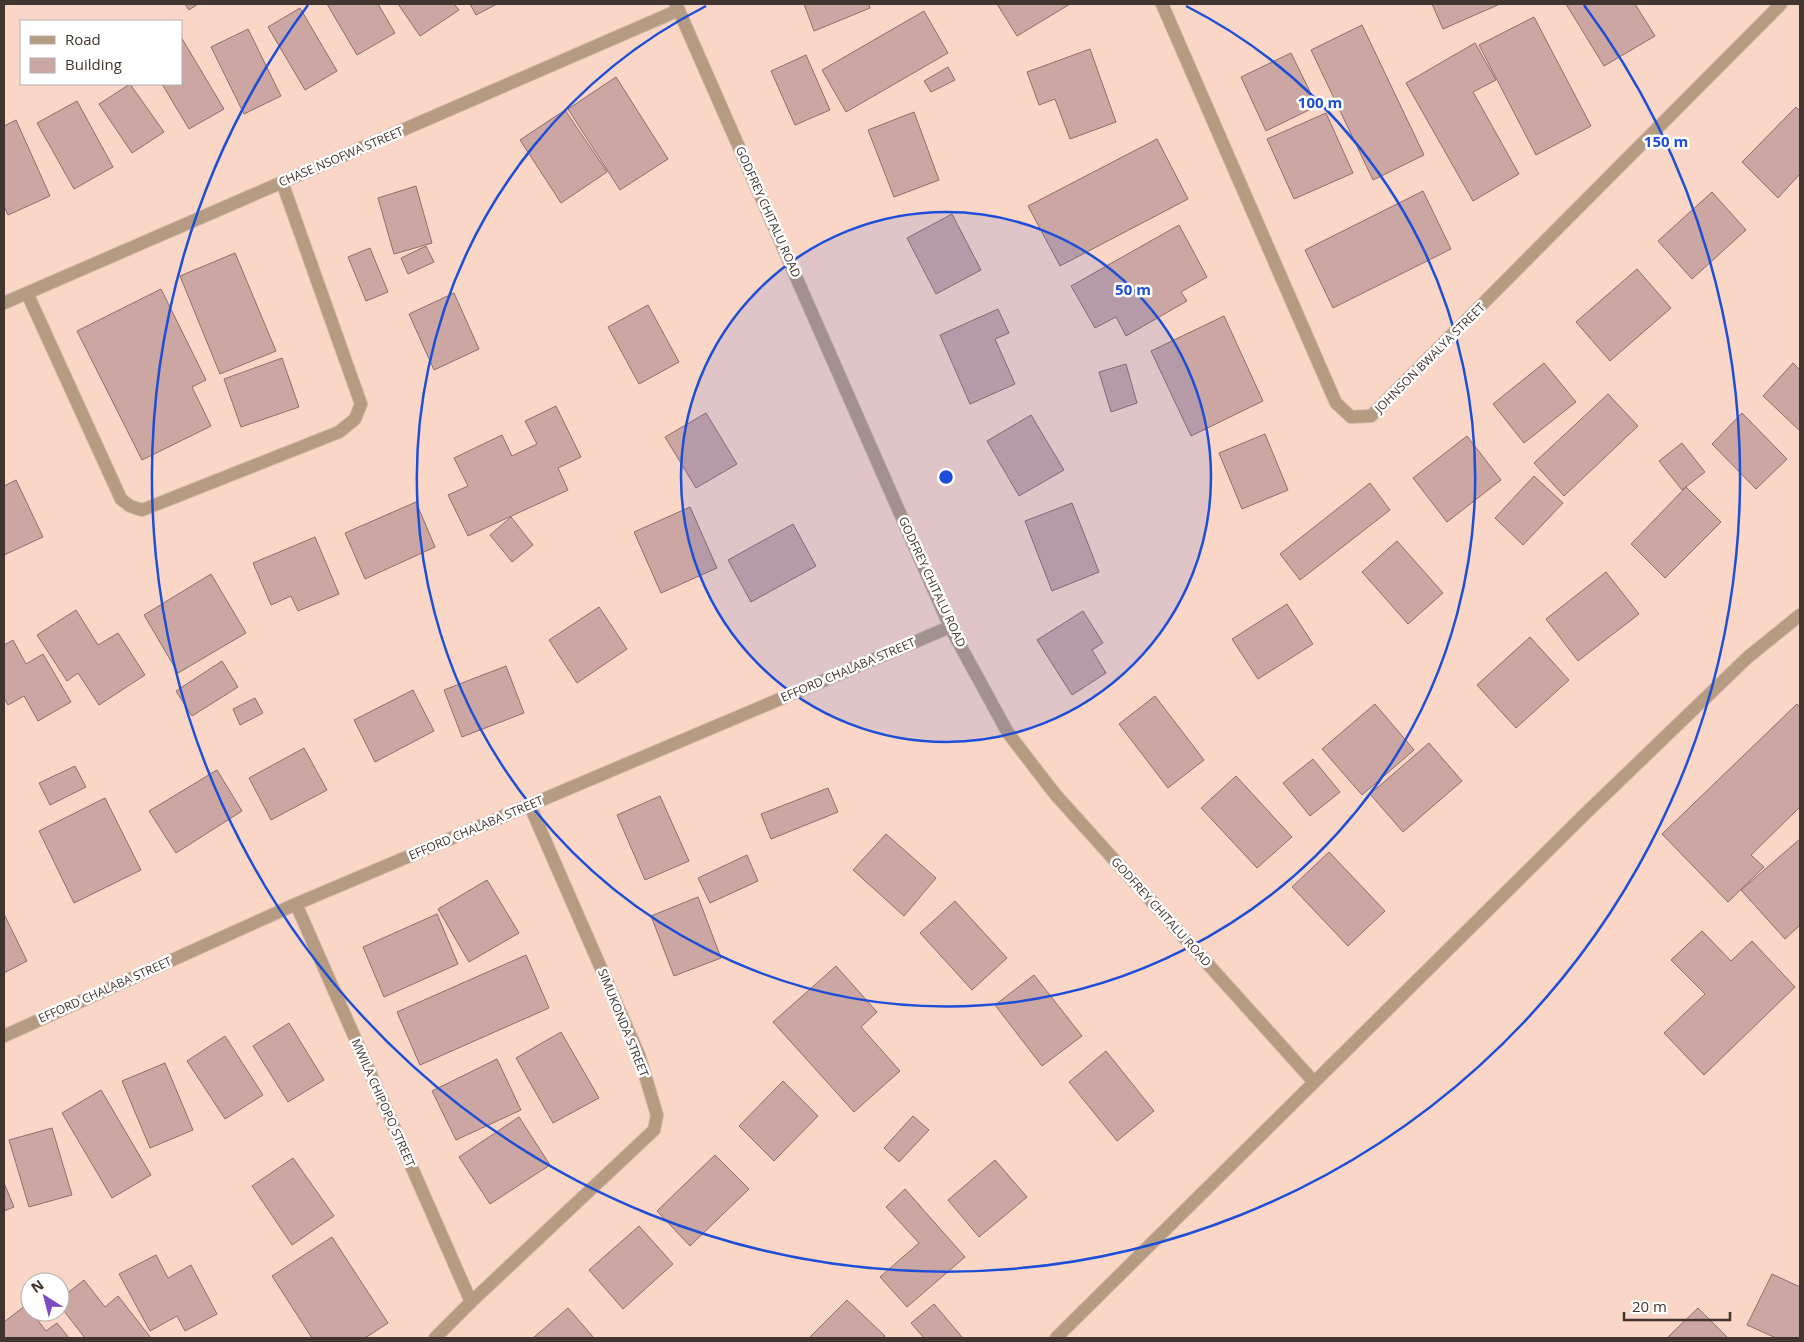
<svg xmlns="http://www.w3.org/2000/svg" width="1804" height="1342" font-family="'Open Sans',sans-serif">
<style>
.building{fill:#cca6a2;stroke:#906d6a}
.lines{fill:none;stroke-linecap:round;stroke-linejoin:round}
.minor-casing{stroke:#d5b6a8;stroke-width:14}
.minor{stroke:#b49b82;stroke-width:12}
.ring{fill:none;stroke:#1d4ed8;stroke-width:2.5}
.labels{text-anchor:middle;stroke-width:5;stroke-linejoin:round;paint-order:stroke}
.street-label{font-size:12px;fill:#42342e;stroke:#fff}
.centre{fill:#1d4ed8;stroke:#fff;stroke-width:2.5}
.ring-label{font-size:15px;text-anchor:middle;font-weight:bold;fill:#1d4ed8;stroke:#fff;stroke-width:5;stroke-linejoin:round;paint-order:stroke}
</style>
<rect width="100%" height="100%" fill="#fad6c6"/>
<path class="building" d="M 185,4 L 198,4 L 189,10 Z
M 327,4 L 378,4 L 395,33 L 357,55 Z
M 398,4 L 454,4 L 459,10 L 420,36 Z
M 470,4 L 497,4 L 476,15 Z
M 804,4 L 869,4 L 870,8 L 814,31 Z
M 997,4 L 1070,4 L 1017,36 Z
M 1432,4 L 1500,4 L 1443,29 Z
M 1566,4 L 1635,4 L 1655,36 L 1604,66 Z
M 300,8 L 337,71 L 305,90 L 268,27 Z
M 924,11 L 948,53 L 846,112 L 822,70 Z
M 1534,17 L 1591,126 L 1536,155 L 1479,45 Z
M 1362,25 L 1424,155 L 1373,180 L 1311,50 Z
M 248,29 L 281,96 L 244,114 L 211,47 Z
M 181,37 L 224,109 L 189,129 L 162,84 L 181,84 Z
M 1475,43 L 1496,80 L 1473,92 L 1519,174 L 1473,201 L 1406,83 Z
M 1090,49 L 1116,122 L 1070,139 L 1055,99 L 1039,105 L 1027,72 Z
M 1291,53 L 1317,106 L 1266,131 L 1241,77 Z
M 806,55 L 830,110 L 795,125 L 771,71 Z
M 948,67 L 955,80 L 931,92 L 924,81 Z
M 616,77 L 668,159 L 620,190 L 568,109 Z
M 130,84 L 164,132 L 132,153 L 99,104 Z
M 77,101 L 113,167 L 74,189 L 37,123 Z
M 1796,107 L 1800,111 L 1800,174 L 1778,198 L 1742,162 Z
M 565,110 L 607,172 L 561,203 L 520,140 Z
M 914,112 L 939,180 L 894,197 L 868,130 Z
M 1326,113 L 1353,173 L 1294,199 L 1267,139 Z
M 16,120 L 50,196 L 8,215 L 4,206 L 4,126 Z
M 1157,139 L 1188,199 L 1060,266 L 1028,206 Z
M 416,186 L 432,243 L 394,254 L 378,198 Z
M 1423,191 L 1451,249 L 1333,308 L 1305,250 Z
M 1712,192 L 1746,230 L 1692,279 L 1658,241 Z
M 952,214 L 981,270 L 936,294 L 907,238 Z
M 1179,225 L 1207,277 L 1181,292 L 1187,301 L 1126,336 L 1116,317 L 1095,328 L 1071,286 Z
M 426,246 L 434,262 L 408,274 L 401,258 Z
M 370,248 L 388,292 L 366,301 L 348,257 Z
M 235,253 L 276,351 L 220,374 L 180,276 Z
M 1637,269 L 1671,308 L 1610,361 L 1576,322 Z
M 161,289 L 206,380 L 192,387 L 211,426 L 142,460 L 77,331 Z
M 454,293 L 479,349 L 434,370 L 409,314 Z
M 648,305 L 679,362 L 639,384 L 608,327 Z
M 998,309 L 1009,333 L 995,339 L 1015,384 L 970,404 L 940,335 Z
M 1224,316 L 1263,401 L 1191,436 L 1151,351 Z
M 282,358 L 299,407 L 241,427 L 224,379 Z
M 1544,363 L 1576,402 L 1524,443 L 1493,404 Z
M 1793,363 L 1800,370 L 1800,431 L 1763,396 Z
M 1126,364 L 1137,403 L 1111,412 L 1099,372 Z
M 1608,394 L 1638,426 L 1564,496 L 1534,463 Z
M 556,406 L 581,457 L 558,468 L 568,490 L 468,536 L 448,495 L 468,486 L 454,458 L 502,435 L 512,456 L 537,444 L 525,421 Z
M 706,413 L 737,464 L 696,488 L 665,437 Z
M 1742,413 L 1787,459 L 1756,489 L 1712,444 Z
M 1031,415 L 1064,470 L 1019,496 L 987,441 Z
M 1265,434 L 1288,490 L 1242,509 L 1219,453 Z
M 1467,436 L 1501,480 L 1447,522 L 1413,478 Z
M 1682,443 L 1705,472 L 1682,490 L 1659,461 Z
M 1534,476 L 1563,503 L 1523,545 L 1495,518 Z
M 16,480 L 43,537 L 4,555 L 4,486 Z
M 1370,483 L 1390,510 L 1300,580 L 1280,554 Z
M 1686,487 L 1721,522 L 1665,578 L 1631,544 Z
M 416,502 L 435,547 L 365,579 L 345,533 Z
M 1072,503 L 1099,572 L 1052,591 L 1025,521 Z
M 690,507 L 717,568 L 661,593 L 634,532 Z
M 511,517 L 533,545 L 512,562 L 490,535 Z
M 793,524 L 816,566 L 751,602 L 728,560 Z
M 315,537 L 339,594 L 298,611 L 291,596 L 271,605 L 253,563 Z
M 1397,541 L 1443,593 L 1408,624 L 1362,572 Z
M 1606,572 L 1639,614 L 1578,661 L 1546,619 Z
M 211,574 L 246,633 L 178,673 L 144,615 Z
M 1287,604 L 1313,644 L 1258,679 L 1232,639 Z
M 599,607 L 627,649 L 577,683 L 549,640 Z
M 76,610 L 98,645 L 118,633 L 145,675 L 99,705 L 78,673 L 67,681 L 37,635 Z
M 1083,611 L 1103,643 L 1092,650 L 1106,673 L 1072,695 L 1037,640 Z
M 1530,637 L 1569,680 L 1516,728 L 1477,685 Z
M 13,640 L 26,664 L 43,654 L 71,702 L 38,721 L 24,696 L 8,705 L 4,698 L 4,645 Z
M 222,661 L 238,687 L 192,716 L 176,691 Z
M 506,666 L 524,713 L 462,737 L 444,690 Z
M 413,690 L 434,731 L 375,762 L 354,720 Z
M 1155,696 L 1204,760 L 1168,788 L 1119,724 Z
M 255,698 L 263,713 L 240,725 L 233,709 Z
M 1375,704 L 1414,750 L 1362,795 L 1322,749 Z
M 1797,704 L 1800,708 L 1800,807 L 1751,855 L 1764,867 L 1728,902 L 1662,834 Z
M 1429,743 L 1462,781 L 1403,832 L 1370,794 Z
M 304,748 L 327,790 L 271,820 L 249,778 Z
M 1313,759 L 1340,792 L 1310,816 L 1283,783 Z
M 75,766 L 86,787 L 50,805 L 39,783 Z
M 217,770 L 242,811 L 176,853 L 149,811 Z
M 1236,776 L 1292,837 L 1257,868 L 1201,808 Z
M 828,788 L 838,812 L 771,839 L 761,814 Z
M 660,796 L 689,861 L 645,880 L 617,815 Z
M 105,798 L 141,870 L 74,903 L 39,831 Z
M 886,834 L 936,878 L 904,916 L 853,870 Z
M 1800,839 L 1800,925 L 1785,939 L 1741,890 Z
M 1329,852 L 1385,911 L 1348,946 L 1292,887 Z
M 747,855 L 758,881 L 710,903 L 698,878 Z
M 487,880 L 519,933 L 469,962 L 438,909 Z
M 698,897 L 721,958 L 674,976 L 651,916 Z
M 955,901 L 1007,958 L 972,990 L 920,933 Z
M 4,914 L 27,961 L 4,973 Z
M 437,914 L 458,964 L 384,997 L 363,947 Z
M 1702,931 L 1731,961 L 1752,941 L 1795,987 L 1704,1075 L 1664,1033 L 1705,994 L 1671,960 Z
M 526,955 L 549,1008 L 420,1065 L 397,1012 Z
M 836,966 L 877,1012 L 861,1027 L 900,1071 L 854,1112 L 773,1022 Z
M 1034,975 L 1082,1036 L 1042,1066 L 995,1005 Z
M 289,1023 L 324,1080 L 288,1102 L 253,1046 Z
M 561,1032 L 599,1098 L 553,1123 L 516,1058 Z
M 225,1036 L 263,1095 L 225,1119 L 187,1061 Z
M 1106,1051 L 1154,1111 L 1117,1141 L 1069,1082 Z
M 497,1059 L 521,1110 L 456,1140 L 432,1091 Z
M 165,1063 L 193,1130 L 150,1148 L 122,1081 Z
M 783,1081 L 818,1116 L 774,1161 L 739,1126 Z
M 101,1090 L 151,1175 L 112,1198 L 62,1113 Z
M 913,1116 L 929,1130 L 899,1162 L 884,1148 Z
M 519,1117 L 550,1165 L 490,1204 L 459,1157 Z
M 52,1128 L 72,1195 L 29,1207 L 9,1140 Z
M 715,1155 L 749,1189 L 690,1246 L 657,1211 Z
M 293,1158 L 334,1216 L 292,1245 L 252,1186 Z
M 995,1160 L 1027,1197 L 979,1237 L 948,1200 Z
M 4,1183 L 14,1207 L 4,1211 Z
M 905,1189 L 965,1257 L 907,1307 L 880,1277 L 919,1243 L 886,1207 Z
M 639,1226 L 673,1264 L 623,1309 L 589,1270 Z
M 332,1237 L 388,1323 L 365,1338 L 312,1338 L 272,1276 Z
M 156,1255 L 168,1278 L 191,1265 L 217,1314 L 185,1331 L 177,1316 L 150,1331 L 119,1274 Z
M 1772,1274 L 1800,1287 L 1800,1338 L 1776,1338 L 1747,1325 Z
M 84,1280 L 105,1307 L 118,1296 L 151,1338 L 85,1338 L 60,1306 L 60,1299 Z
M 847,1300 L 885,1336 L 883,1338 L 809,1338 Z
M 934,1304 L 962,1337 L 960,1338 L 924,1338 L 911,1323 Z
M 26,1305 L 46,1331 L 57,1323 L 69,1338 L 4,1338 L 4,1322 Z
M 568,1308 L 594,1338 L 533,1338 Z
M 1698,1308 L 1728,1338 L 1667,1338 Z"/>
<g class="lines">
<g class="minor-casing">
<path id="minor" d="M 676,4 L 950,627 L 1008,733 L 1055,794 L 1314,1082
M 1162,4 L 1336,403 L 1351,417 L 1371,416 L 1781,4
M 27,293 L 121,499 L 130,506 L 142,510 L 339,432 L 355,419 L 361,404 L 282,182
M 4,303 L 679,10
M 296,904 L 471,1302
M 4,1036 L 296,904 L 950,627
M 435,1338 L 471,1302 L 654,1130 L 657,1115 L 639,1055 L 530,806
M 1056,1338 L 1586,813 L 1748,657 L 1800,615"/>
</g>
<use href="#minor" class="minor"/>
</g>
<circle cx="946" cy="477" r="265" fill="#1d4ed8" fill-opacity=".12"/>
<g class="ring">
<circle cx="946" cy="477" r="265"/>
<path d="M1186 6A529 529 0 1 1 706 6"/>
<path d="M1584 5A794 794 0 1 1 308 5"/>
</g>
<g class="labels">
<g class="street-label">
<text transform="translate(341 157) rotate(-23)" y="4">CHASE NSOFWA STREET</text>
<text transform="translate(768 212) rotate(66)" y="4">GODFREY CHITALU ROAD</text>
<text transform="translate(1430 358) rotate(-45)" y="4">JOHNSON BWALYA STREET</text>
<text transform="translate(932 582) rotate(65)" y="4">GODFREY CHITALU ROAD</text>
<text transform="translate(848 670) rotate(-23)" y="4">EFFORD CHALABA STREET</text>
<text transform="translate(476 828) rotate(-23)" y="4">EFFORD CHALABA STREET</text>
<text transform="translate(1161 912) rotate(48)" y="4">GODFREY CHITALU ROAD</text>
<text transform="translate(105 990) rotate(-24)" y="4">EFFORD CHALABA STREET</text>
<text transform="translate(623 1023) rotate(68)" y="4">SIMUKONDA STREET</text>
<text transform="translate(383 1103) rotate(66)" y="4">MWILA CHIPOPO STREET</text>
</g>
</g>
<circle cx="946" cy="477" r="8" class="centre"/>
<g class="ring-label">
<text x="1320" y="108">100 m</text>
<text x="1666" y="147">150 m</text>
<text x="1133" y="295">50 m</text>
</g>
<rect width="1804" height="1342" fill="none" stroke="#42342e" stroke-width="10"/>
<rect x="20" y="20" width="162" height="65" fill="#ffffff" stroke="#b3aeab"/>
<rect x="30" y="36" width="25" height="8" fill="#b49b82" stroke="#b3aeab"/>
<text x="65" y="45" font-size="15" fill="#42342e">Road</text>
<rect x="30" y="58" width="25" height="15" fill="#cca6a2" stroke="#b3aeab"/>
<text x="65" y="70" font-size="15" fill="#42342e">Building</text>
<g transform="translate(45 1297) rotate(324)"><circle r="24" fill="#ffffff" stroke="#b3aeab"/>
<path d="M0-4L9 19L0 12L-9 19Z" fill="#7e4bc3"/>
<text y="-8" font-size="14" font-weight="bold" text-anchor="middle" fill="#42342e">N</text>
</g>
<path d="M1624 1312v8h106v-8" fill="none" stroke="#42342e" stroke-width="2.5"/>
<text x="1632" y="1312" font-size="15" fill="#42342e" stroke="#ffffff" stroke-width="4" paint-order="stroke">20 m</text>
</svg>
